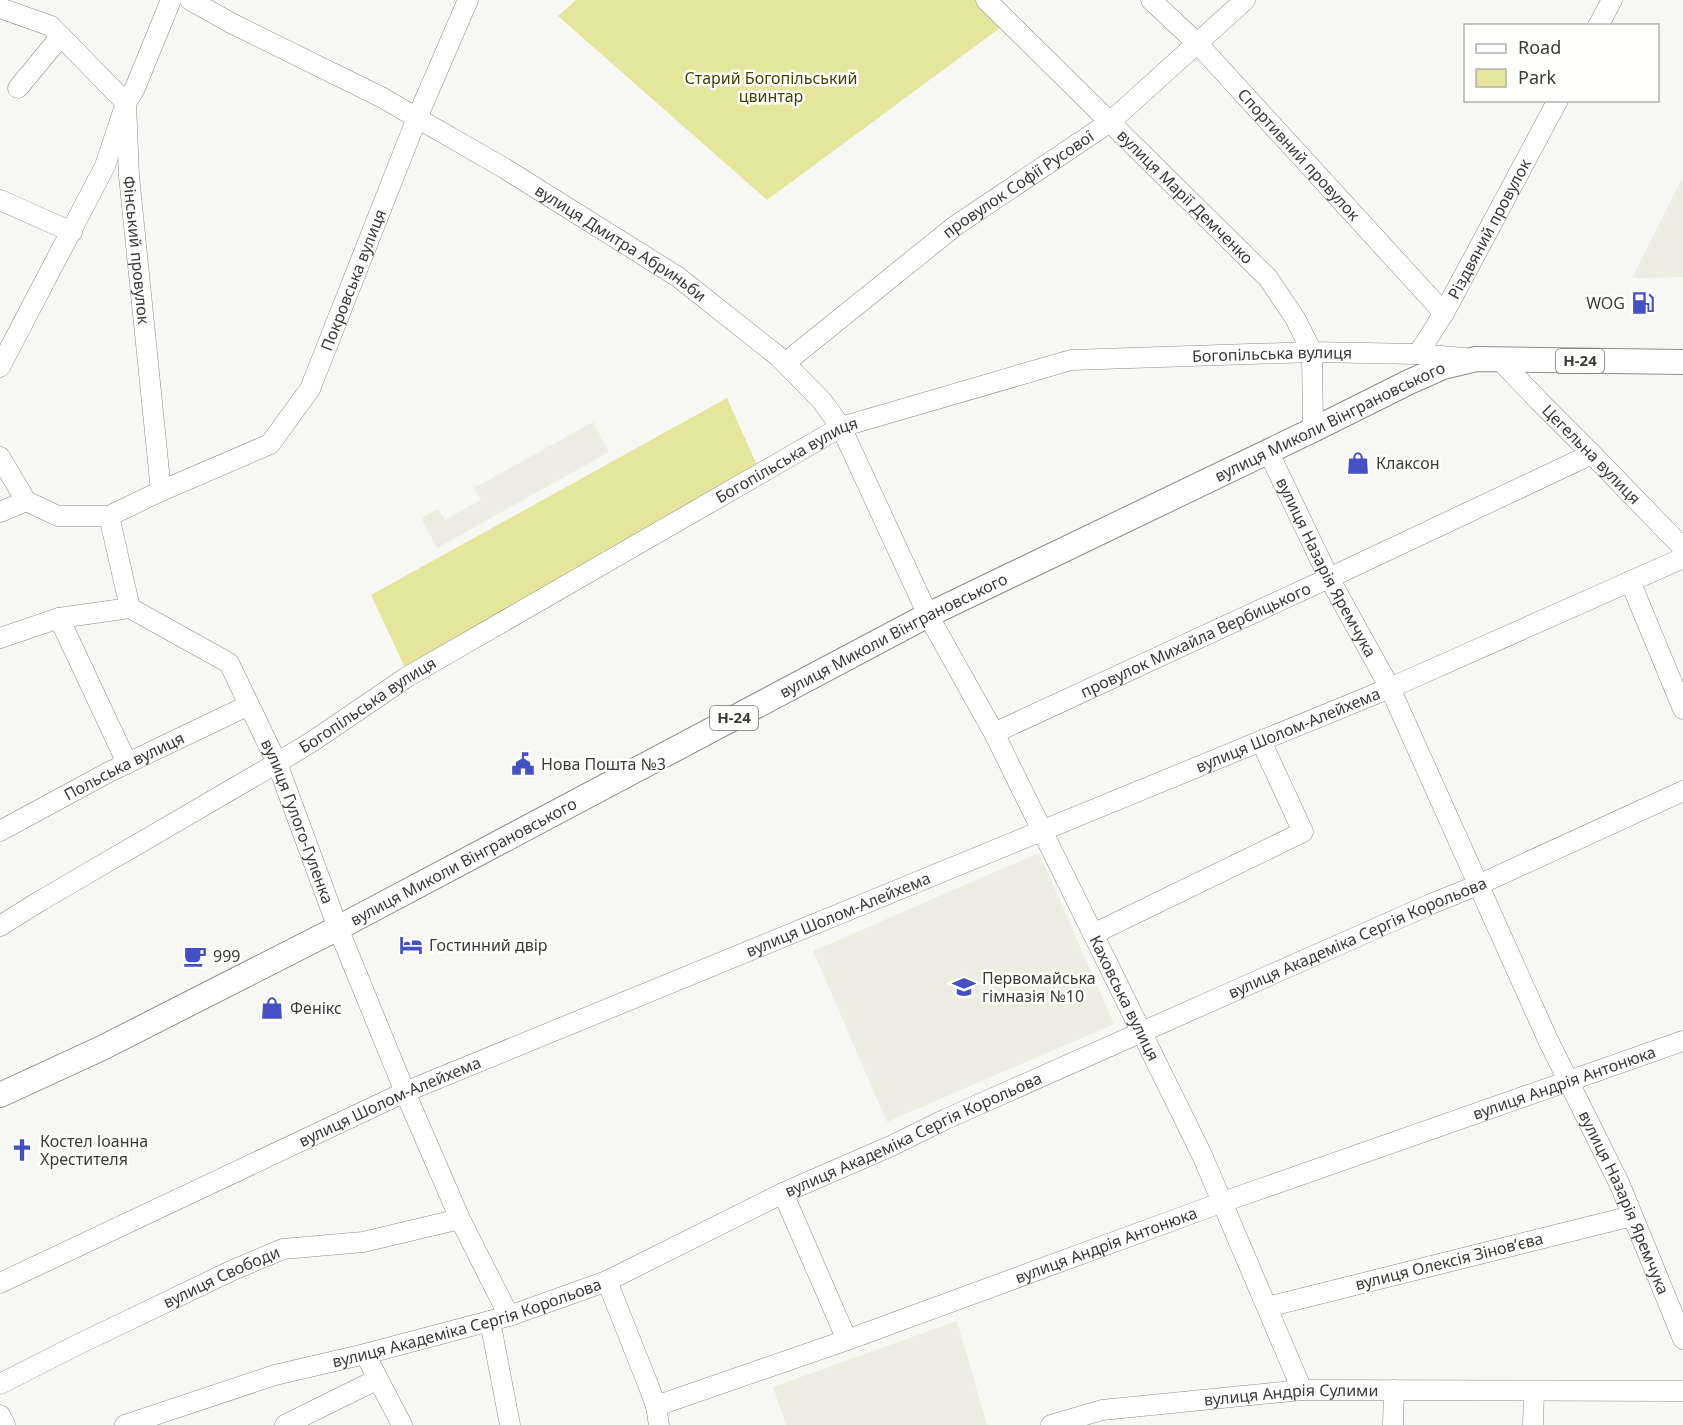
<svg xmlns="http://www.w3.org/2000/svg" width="1683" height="1425" font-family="'Noto Sans',sans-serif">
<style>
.built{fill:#edede3}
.green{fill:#e5e69b}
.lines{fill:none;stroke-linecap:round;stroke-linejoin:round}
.minor-casing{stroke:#8d8d8a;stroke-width:21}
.major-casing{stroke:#8d8d8a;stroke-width:26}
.minor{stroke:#fff;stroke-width:20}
.major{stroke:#fff;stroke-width:24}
.labels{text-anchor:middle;stroke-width:5;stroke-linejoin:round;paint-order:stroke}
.shield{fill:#fffffe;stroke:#767675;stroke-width:1.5}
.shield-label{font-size:15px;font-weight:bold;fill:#3b3b3a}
.park-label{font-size:16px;fill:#454400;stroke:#fffffe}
.street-label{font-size:16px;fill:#3b3b3a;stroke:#fffffe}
.poi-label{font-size:16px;fill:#3b3b3a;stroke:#fffffe;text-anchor:start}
</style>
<rect width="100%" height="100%" fill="#f7f7f4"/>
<path class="built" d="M 1683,177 L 1683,277 L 1632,278 Z
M 593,422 L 609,452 L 437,548 L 421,518 L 438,509 L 445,520 L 481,500 L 474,488 Z
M 1039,853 L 1114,1024 L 887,1122 L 813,951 Z
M 957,1321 L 987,1425 L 786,1425 L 773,1387 Z"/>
<path class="green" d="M 576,0 L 985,0 L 1008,22 L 767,200 L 558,16 Z
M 727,398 L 759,470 L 408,674 L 371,595 Z"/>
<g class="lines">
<g class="minor-casing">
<g id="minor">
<path id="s1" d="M 190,0 L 231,23 L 383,98 L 417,118 L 504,168 L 678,277 L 779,357 L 822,401 L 841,427 L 928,615 L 994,733 L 1202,1155 L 1302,1390"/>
<path id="s2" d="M 986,0 L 1268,278 L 1295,318 L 1312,352 L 1313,430"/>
<path id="s3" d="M 1151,0 L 1197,43 L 1444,313"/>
<path id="s4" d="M 0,8 L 51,26 L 126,103 L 129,176 L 161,491"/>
<path d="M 1598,26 L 1612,0"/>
<path d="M 18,88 L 61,36"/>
<path d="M 0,200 L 72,232"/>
<path id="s5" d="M 1418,354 L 1444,313 L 1558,100"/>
<path id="s6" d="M 1501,361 L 1538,400 L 1592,454 L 1683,548"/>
<path id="s7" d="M 785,363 L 955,226 L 1110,122 L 1245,0"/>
<path d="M 0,367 L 105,166 L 126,103 L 135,88 L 171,0"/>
<path id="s8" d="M 1268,451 L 1329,578 L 1390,688 L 1548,1040 L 1620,1185 L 1683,1339"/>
<path d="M 0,457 L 26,501"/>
<path d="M 26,501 L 58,516 L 109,516"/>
<path d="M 0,512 L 26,501"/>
<path d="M 1630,581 L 1683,709"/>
<path id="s9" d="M 130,608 L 229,663 L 277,763 L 338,928 L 405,1092 L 460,1219 L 509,1316"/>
<path id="s10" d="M 130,608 L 109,516 L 161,491 L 270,444 L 310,389 L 417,118 L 468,0"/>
<path d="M 59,618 L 127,763"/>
<path d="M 0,638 L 59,618 L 130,608"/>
<path id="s11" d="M 994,733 L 1329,578 L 1592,454"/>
<path id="s12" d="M 0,831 L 109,772 L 249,705"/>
<path id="s13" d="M 0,926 L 40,901 L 277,763 L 313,741 L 407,677 L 841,427 L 1071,360 L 1312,352 L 1418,354 L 1464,358"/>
<path d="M 1093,934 L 1303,832 L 1261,741"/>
<path d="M 783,1193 L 847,1340"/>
<path d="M 607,1281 L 649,1387 L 656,1406 L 659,1425"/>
<path id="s14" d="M 0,1283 L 405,1092 L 1390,688 L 1683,558"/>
<path d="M 1267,1307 L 1632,1216"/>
<path d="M 490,1321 L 510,1425"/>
<path d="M 365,1354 L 402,1425"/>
<path id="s15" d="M 0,1384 L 81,1343 L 233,1270 L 283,1249 L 363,1242 L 460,1219"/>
<path id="s16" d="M 656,1406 L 847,1340 L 1223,1202 L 1683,1041"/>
<path d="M 0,1415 L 5,1425"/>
<path id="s17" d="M 125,1425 L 275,1375 L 365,1354 L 509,1316 L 607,1281 L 783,1193 L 891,1146 L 946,1119 L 1268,976 L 1431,904 L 1478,885 L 1683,791"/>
<path d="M 285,1425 L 378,1379"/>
<path id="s18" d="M 1051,1425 L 1102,1410 L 1302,1390 L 1683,1391"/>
<path d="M 1393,1425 L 1394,1390"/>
<path d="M 1533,1425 L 1534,1391"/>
</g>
</g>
<g class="major-casing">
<g id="major">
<path id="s19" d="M 0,1095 L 102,1048 L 338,928 L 928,615 L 1313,430 L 1409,382 L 1443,367 L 1476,359 L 1683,362"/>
</g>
</g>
<use href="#minor" class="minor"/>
<use href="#major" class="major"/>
</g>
<defs>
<g id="fuel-bare" transform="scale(1.8)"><path d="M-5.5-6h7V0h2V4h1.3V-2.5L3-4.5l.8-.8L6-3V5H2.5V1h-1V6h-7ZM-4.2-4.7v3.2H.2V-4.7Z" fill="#4550c5" stroke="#fffffe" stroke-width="2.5" paint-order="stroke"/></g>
<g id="shop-bare" transform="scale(1.8)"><path d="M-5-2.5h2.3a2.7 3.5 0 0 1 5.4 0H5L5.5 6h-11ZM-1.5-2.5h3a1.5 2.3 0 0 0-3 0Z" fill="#4550c5" stroke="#fffffe" stroke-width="2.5" paint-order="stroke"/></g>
<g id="civic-bare" transform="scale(1.8)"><path d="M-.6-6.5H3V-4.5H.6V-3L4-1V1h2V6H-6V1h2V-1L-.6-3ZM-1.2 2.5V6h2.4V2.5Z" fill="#4550c5" stroke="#fffffe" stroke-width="2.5" paint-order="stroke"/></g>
<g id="hotel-bare" transform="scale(1.8)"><path d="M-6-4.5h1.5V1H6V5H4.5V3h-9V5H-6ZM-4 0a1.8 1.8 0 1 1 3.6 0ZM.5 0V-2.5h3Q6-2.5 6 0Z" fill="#4550c5" stroke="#fffffe" stroke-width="2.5" paint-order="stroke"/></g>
<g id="cafe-bare" transform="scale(1.8)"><path d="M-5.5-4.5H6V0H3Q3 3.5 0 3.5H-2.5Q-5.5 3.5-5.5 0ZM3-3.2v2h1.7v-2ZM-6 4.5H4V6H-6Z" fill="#4550c5" stroke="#fffffe" stroke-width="2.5" paint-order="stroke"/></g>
<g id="school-bare" transform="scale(1.8)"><path d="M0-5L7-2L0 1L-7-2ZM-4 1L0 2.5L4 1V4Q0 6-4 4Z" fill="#4550c5" stroke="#fffffe" stroke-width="2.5" paint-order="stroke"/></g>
<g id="church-bare" transform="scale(1.8)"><path d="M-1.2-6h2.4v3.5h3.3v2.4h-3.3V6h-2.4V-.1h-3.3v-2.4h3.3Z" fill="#4550c5" stroke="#fffffe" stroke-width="2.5" paint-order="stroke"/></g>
</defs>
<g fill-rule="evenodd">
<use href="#fuel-bare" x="1643" y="303"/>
<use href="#shop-bare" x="1358" y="463"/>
<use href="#civic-bare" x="523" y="764"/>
<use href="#hotel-bare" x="411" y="945"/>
<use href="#cafe-bare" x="195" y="956"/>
<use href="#school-bare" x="964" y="987"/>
<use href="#shop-bare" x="272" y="1008"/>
<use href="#church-bare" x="22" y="1150"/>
</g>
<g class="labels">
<g class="shield">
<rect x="1556" y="349" width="48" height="24" rx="4.5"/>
<rect x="710" y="706" width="48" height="24" rx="4.5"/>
</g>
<g class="shield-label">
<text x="1580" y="366">Н-24</text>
<text x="734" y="723">Н-24</text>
</g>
<g class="park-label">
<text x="771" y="84">Старий Богопільський<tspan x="771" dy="18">цвинтар</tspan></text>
</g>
<g class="street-label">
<text dy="6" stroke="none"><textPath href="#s3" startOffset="214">Спортивний провулок</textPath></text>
<text dy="6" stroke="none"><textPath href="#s7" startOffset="294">провулок Софії Русової</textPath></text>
<text dy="6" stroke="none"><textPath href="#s2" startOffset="280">вулиця Марії Демченко</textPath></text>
<text dy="6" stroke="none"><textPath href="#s5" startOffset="144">Різдвяний провулок</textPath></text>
<text dy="6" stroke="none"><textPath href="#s1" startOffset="495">вулиця Дмитра Абриньби</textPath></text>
<text dy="6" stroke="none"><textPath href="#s4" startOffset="309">Фінський провулок</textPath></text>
<text dy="6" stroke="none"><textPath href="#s10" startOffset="456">Покровська вулиця</textPath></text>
<text dy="6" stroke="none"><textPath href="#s13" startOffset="1419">Богопільська вулиця</textPath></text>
<text dy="6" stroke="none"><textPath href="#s19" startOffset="1491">вулиця Миколи Вінграновського</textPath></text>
<text dy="6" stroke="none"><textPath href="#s6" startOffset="130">Цегельна вулиця</textPath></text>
<text dy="6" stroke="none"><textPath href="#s13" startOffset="915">Богопільська вулиця</textPath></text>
<text dy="6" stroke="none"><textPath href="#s8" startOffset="130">вулиця Назарія Яремчука</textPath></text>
<text dy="6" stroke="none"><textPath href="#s19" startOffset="1005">вулиця Миколи Вінграновського</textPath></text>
<text dy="6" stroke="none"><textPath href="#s11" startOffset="222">провулок Михайла Вербицького</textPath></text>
<text dy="6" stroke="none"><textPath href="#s13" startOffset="429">Богопільська вулиця</textPath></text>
<text dy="6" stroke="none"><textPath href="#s14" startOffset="1402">вулиця Шолом-Алейхема</textPath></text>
<text dy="6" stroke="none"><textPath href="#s12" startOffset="140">Польська вулиця</textPath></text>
<text dy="6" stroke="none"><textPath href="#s9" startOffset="286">вулиця Гулого-Гуленка</textPath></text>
<text dy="6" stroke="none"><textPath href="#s19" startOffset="519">вулиця Миколи Вінграновського</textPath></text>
<text dy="6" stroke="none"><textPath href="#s14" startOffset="916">вулиця Шолом-Алейхема</textPath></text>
<text dy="6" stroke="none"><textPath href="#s17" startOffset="1329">вулиця Академіка Сергія Корольова</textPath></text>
<text dy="6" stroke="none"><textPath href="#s1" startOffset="1422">Каховська вулиця</textPath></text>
<text dy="6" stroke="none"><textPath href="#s16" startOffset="964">вулиця Андрія Антонюка</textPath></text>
<text dy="6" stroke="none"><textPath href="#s14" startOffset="430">вулиця Шолом-Алейхема</textPath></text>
<text dy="6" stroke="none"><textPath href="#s17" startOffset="843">вулиця Академіка Сергія Корольова</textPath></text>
<text dy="6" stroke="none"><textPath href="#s8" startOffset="832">вулиця Назарія Яремчука</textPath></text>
<text dy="6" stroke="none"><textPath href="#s16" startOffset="478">вулиця Андрія Антонюка</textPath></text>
<text transform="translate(1449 1261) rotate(-14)" y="6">вулиця Олексія Зіновʼєва</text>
<text dy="6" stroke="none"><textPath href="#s15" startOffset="246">вулиця Свободи</textPath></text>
<text dy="6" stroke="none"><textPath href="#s17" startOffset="357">вулиця Академіка Сергія Корольова</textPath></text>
<text dy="6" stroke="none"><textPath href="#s18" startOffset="243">вулиця Андрія Сулими</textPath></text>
</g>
<g class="poi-label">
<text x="1625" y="309" text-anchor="end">WOG</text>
<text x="1376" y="469">Клаксон</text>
<text x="541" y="770">Нова Пошта №3</text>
<text x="429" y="951">Гостинний двір</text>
<text x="213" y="962">999</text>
<text x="982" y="984">Первомайська<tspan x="982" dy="18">гімназія №10</tspan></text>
<text x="290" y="1014">Фенікс</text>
<text x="40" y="1147">Костел Іоанна<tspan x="40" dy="18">Хрестителя</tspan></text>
</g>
</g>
<rect x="1464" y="24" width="195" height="78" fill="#fffffe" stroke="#b1b1b0" stroke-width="1.5"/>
<rect x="1476" y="44" width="30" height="9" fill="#ffffff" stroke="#b1b1b0" stroke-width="1.5"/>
<text x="1518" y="54" font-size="18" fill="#3b3b3a">Road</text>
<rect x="1476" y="69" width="30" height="18" fill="#e5e69b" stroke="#b1b1b0" stroke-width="1.5"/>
<text x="1518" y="84" font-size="18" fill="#3b3b3a">Park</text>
</svg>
